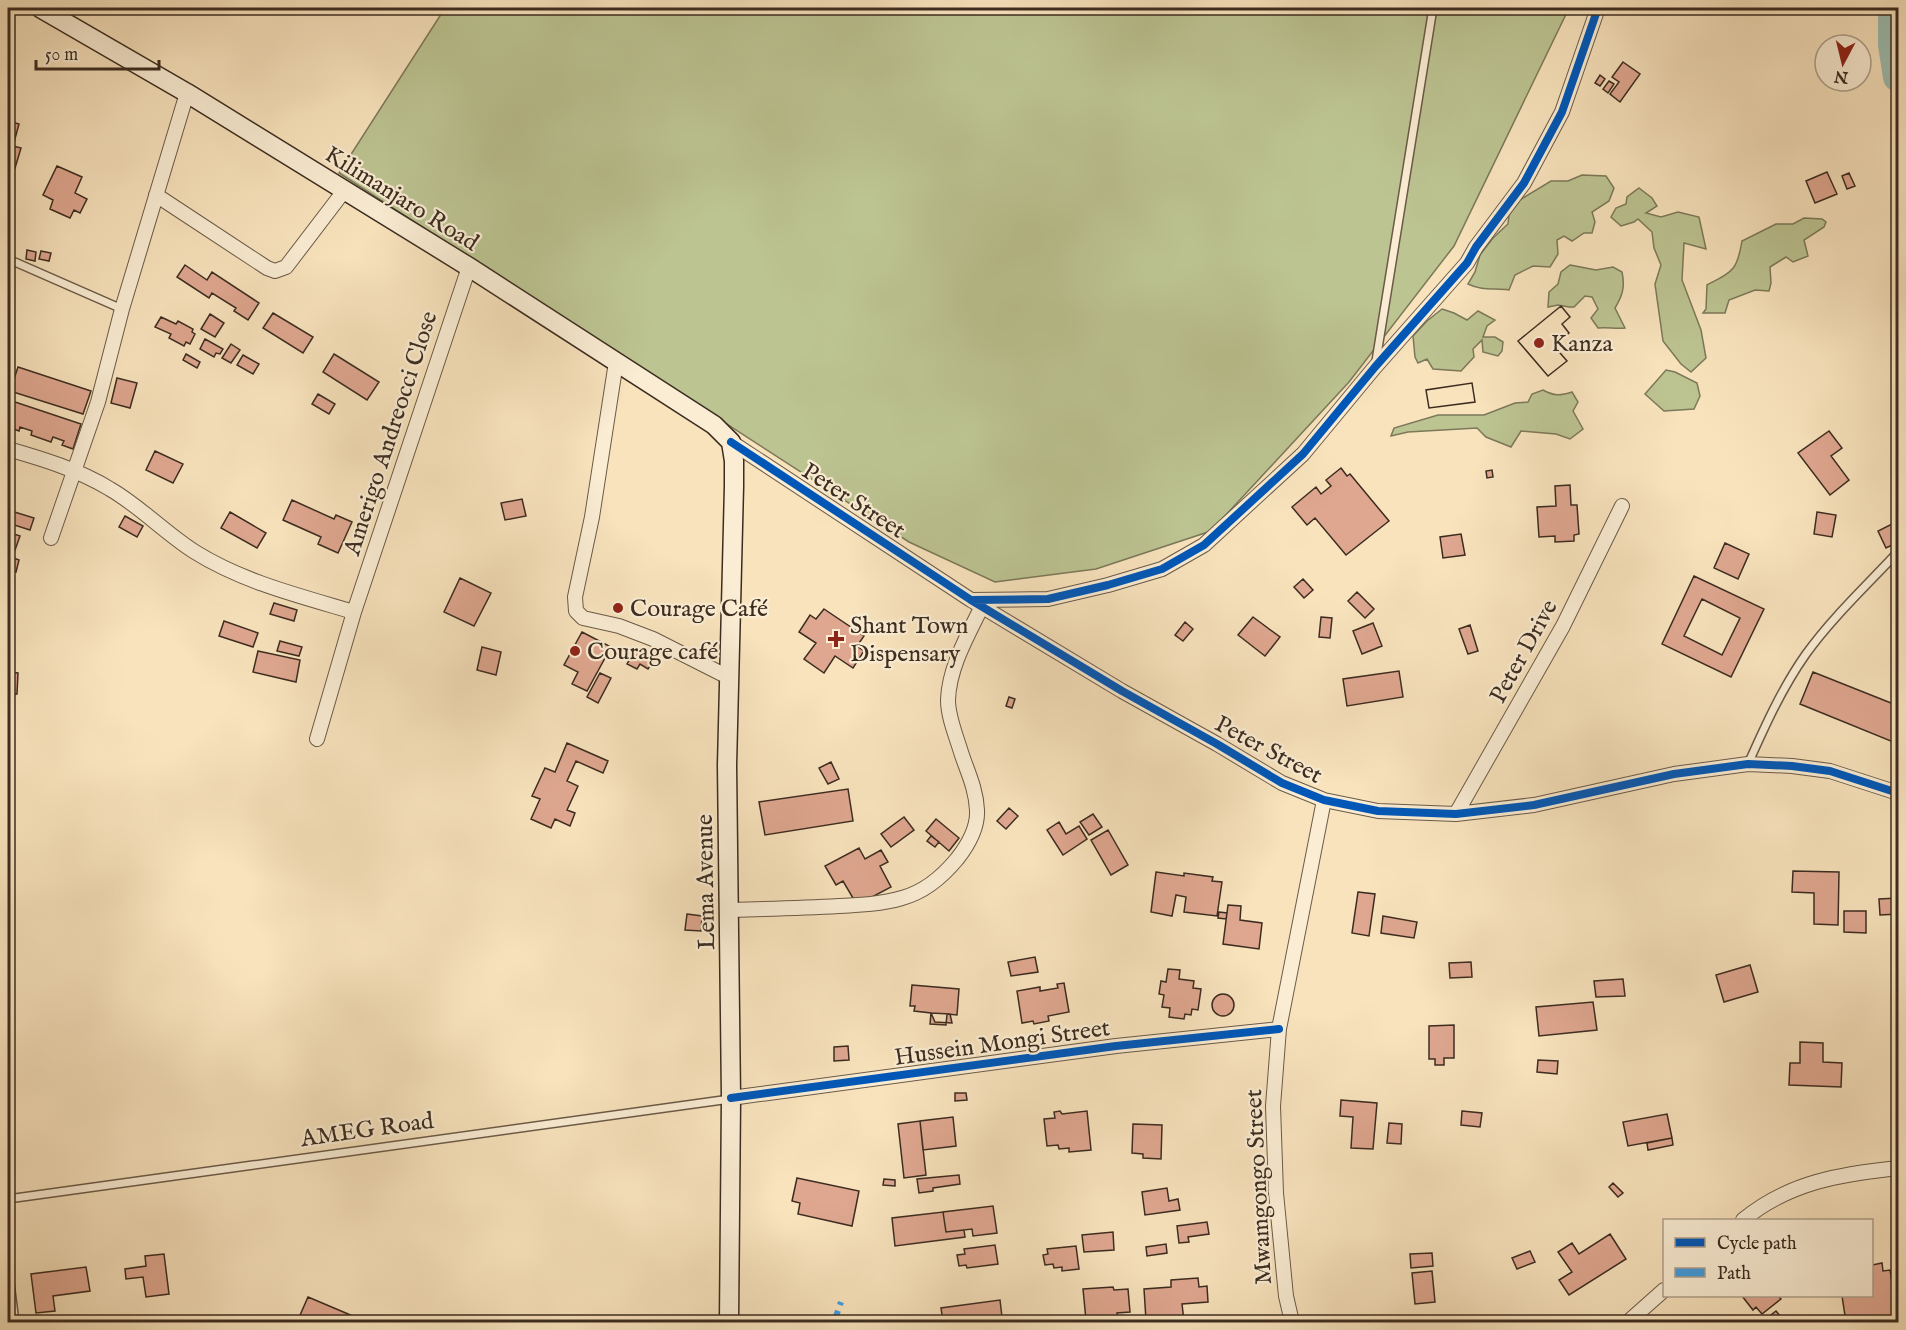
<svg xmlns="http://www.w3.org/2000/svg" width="1906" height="1330" font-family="'IM FELL English',serif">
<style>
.green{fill:#bcc492;stroke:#7c7859;stroke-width:1.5}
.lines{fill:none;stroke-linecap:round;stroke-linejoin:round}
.river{stroke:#9dbeb2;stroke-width:30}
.building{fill:#dfa790;stroke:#3c2c20;stroke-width:1.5;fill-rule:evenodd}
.lane-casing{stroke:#6b5a47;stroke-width:10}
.street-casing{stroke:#6b5a47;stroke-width:16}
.secondary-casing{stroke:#3c2c20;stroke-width:21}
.lane{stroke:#faedd4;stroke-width:7}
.street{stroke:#faedd4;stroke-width:14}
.secondary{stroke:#faedd4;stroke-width:18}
.quiet{stroke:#3f9ce0;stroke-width:6;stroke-dasharray:12 6;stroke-linecap:butt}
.cycleway-casing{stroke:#faedd4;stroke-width:11}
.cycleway{stroke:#0057b8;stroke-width:8}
.poi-dot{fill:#8f2418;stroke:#faedd4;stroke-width:2}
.labels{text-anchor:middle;stroke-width:4.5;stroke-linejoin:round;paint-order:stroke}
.street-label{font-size:24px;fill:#3c2c20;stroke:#faedd4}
.poi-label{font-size:24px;fill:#3c2c20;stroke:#faedd4;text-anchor:start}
</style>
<rect width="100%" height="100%" fill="#f8e3bd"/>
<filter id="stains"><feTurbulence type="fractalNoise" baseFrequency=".00333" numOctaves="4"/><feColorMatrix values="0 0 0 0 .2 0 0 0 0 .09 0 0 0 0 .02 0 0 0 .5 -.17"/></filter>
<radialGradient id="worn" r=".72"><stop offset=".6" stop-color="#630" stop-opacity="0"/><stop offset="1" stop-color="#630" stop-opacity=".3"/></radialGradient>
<path class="green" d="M 445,8 L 1569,8 L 1454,246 L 1349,382 L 1211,531 L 1096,569 L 995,582 L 909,542 L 339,173 Z
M 1582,175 L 1606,176 L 1614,188 L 1609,201 L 1592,212 L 1595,222 L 1592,233 L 1584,233 L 1572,241 L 1564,236 L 1557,240 L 1558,254 L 1550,267 L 1533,266 L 1515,275 L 1509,290 C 1494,288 1482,291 1468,284 L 1475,272 L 1480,255 L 1493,238 L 1508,224 L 1510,206 L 1551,181 L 1568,181 Z
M 1639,188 L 1652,198 L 1657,206 L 1646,213 L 1661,217 L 1678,212 L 1699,217 L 1706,249 L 1684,243 L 1682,280 L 1701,330 L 1706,358 L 1691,372 L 1681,364 L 1663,341 L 1655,284 L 1661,265 L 1654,248 L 1652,232 L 1638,219 L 1634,222 L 1621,226 L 1611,217 L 1616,208 L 1626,204 L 1627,197 Z
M 1804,218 L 1822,219 L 1826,222 L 1824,227 L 1804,240 L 1808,256 L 1793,262 L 1786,257 L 1770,267 L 1771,283 L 1769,291 L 1755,290 L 1729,300 L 1725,313 L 1703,313 L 1706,309 L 1707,285 C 1733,271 1737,271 1742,241 L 1776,224 L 1793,224 Z
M 1570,265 L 1596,270 L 1613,267 L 1622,272 C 1625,286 1623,295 1615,308 L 1625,328 C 1615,329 1608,327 1598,328 L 1591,318 L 1598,309 L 1592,297 L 1585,296 L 1574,307 L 1569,307 L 1558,305 L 1548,307 L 1549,292 L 1558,284 L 1561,272 Z
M 1442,309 L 1454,313 L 1467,320 L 1478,311 L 1495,320 L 1487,326 L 1483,337 L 1495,337 L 1503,342 L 1502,351 L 1498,356 L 1483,352 L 1482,340 L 1473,349 L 1474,357 L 1461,371 L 1433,369 L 1427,359 L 1418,363 L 1415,357 L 1413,336 L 1427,321 Z
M 1666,370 L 1675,372 L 1697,383 L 1700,396 L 1694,409 L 1664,411 L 1645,394 Z
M 1543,390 C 1554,396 1560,396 1572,392 L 1578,402 L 1573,411 L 1583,429 L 1570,439 L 1556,434 L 1521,431 L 1511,447 L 1486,437 L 1477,428 L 1408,432 L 1391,436 L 1394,428 L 1438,415 L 1484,415 L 1515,403 L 1528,402 L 1532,394 Z"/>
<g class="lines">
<path class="river" d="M 1893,8 L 1893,45 L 1898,77"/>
</g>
<path class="building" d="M 1623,62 L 1640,74 L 1620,102 L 1610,94 L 1619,82 L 1612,77 Z
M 1600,75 L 1605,79 L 1600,86 L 1595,83 Z
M 1609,81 L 1614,84 L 1608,93 L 1603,89 Z
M 8,121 L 19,124 L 13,146 L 21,148 L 9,188 L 8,187 Z
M 57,166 L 82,177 L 75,193 L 87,199 L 80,213 L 74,210 L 70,218 L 50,209 L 53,200 L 43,195 Z
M 1827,172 L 1837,194 L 1815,203 L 1806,181 Z
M 1849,173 L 1855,186 L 1847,189 L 1842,176 Z
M 27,250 L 36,252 L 35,261 L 26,259 Z
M 41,251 L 51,253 L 49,261 L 39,259 Z
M 185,265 L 207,280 L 212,272 L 259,303 L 248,320 L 234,311 L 236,308 L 212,293 L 209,298 L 177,277 Z
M 1561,306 L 1570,317 L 1562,324 L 1569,333 L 1554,346 L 1567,361 L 1548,376 L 1518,341 Z
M 1561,306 L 1570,317 L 1562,324 L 1569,333 L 1554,346 L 1567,361 L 1548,376 L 1518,341 Z
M 273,313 L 313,337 L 303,353 L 263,328 Z
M 210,314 L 224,323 L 215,337 L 201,329 Z
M 161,317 L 176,324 L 178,321 L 193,329 L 192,332 L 195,334 L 190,344 L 186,342 L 184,346 L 169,338 L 171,334 L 155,327 Z
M 205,339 L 223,349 L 220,354 L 216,353 L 214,357 L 200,349 Z
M 231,344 L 240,350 L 231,363 L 222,358 Z
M 186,354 L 200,362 L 197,368 L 183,360 Z
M 334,354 L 379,382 L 367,400 L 323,372 Z
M 243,355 L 259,364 L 253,374 L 237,365 Z
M 18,367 L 91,391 L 83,414 L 10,391 Z
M 117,378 L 137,383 L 130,408 L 111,403 Z
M 1472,383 L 1475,402 L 1429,408 L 1426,390 Z
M 1472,383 L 1475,402 L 1429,408 L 1426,390 Z
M 318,394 L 335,404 L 329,414 L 312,404 Z
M 9,400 L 81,424 L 73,449 L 62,445 L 64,441 L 53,437 L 51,442 L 31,435 L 32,431 L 20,427 L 19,431 L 8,427 Z
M 1829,431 L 1842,448 L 1831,456 L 1849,480 L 1830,495 L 1798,453 Z
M 155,451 L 183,464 L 173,483 L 146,470 Z
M 1341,468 L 1347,476 L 1350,474 L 1389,521 L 1346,555 L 1315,518 L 1307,525 L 1292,507 L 1316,487 L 1321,494 L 1331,486 L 1326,480 Z
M 1492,470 L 1493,477 L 1487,478 L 1486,471 Z
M 1570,485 L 1571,505 L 1577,505 L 1579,534 L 1574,535 L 1574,541 L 1555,542 L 1555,536 L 1539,537 L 1537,507 L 1556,506 L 1555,486 Z
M 522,499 L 526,516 L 505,520 L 501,503 Z
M 292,500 L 334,519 L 336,515 L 352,522 L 338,553 L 318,544 L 321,537 L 283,520 Z
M 8,510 L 34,518 L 30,530 L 8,523 Z
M 230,512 L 266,533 L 257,548 L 221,528 Z
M 1817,512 L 1836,515 L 1832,537 L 1814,534 Z
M 125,516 L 143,526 L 137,537 L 119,527 Z
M 1898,521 L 1898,554 L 1894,544 L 1886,548 L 1878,531 Z
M 8,532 L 20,536 L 15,550 L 8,548 Z
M 1461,534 L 1465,555 L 1443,558 L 1440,537 Z
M 1725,543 L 1749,554 L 1738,579 L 1714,568 Z
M 8,556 L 19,560 L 16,572 L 8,570 Z
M 1694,576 L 1764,609 L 1731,677 L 1662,644 ZM 1702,599 L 1740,618 L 1722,655 L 1684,636 Z
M 460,578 L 491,593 L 474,626 L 444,612 Z
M 1303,579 L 1313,590 L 1304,598 L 1294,587 Z
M 1357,592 L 1374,609 L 1365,618 L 1348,601 Z
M 274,603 L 297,610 L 294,621 L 270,614 Z
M 824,609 L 864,636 L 857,646 L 864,651 L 853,668 L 835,656 L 824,673 L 804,659 L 816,643 L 799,632 L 810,615 L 816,619 Z
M 1253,617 L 1280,637 L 1265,656 L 1238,635 Z
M 1321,617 L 1332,618 L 1330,638 L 1319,637 Z
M 224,621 L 258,633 L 253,647 L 219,636 Z
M 1185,622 L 1193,629 L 1183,641 L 1175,635 Z
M 1373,623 L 1382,646 L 1362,654 L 1353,631 Z
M 1470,625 L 1478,651 L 1468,654 L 1459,629 Z
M 582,632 L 611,647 L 587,691 L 572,684 L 578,672 L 564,665 Z
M 280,641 L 302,647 L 299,656 L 277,651 Z
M 482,647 L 501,652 L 496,675 L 477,670 Z
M 635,650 L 654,660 L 648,669 L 640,664 L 637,669 L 627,664 Z
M 258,651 L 300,660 L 296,682 L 253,672 Z
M 1399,671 L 1403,697 L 1347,706 L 1343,679 Z
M 8,672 L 18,673 L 17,694 L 8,694 Z
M 1813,672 L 1896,705 L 1892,716 L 1898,719 L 1898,744 L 1800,704 Z
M 600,673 L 611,678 L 598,703 L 587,697 Z
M 1009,697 L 1015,699 L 1012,708 L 1006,706 Z
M 567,743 L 608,761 L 603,773 L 576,761 L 567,781 L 578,786 L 567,810 L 575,813 L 570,826 L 555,819 L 551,828 L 531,819 L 540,799 L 532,796 L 545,768 L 555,772 Z
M 831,762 L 839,779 L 828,784 L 819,768 Z
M 848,789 L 853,821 L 765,835 L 759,802 Z
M 1009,808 L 1018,816 L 1006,829 L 997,821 Z
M 1093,814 L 1102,827 L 1089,835 L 1080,822 Z
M 904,817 L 914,830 L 891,847 L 881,834 Z
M 936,819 L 959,838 L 949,851 L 926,831 Z
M 1059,822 L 1066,834 L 1079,826 L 1087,839 L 1063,855 L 1047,830 Z
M 1108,830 L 1128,865 L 1111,875 L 1091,840 Z
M 931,836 L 939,842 L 935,847 L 927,841 Z
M 859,848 L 865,859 L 881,850 L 888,862 L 880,866 L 891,887 L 857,905 L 843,881 L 836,885 L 825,866 Z
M 1793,871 L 1839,872 L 1838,925 L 1814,924 L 1814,893 L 1792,892 Z
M 1156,872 L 1184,876 L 1184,873 L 1213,877 L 1212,881 L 1222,882 L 1217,916 L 1184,912 L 1186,897 L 1176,895 L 1172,916 L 1151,912 Z
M 1358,892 L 1375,894 L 1369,936 L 1352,933 Z
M 1898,898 L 1898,914 L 1880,915 L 1879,899 Z
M 1228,905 L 1241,906 L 1240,920 L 1262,923 L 1259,949 L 1223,944 Z
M 1844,911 L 1866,911 L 1866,933 L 1844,932 Z
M 1219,912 L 1227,913 L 1226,919 L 1218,918 Z
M 687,914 L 702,916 L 701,931 L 685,930 Z
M 1383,916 L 1417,922 L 1414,938 L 1381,933 Z
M 1035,957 L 1038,972 L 1011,976 L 1008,962 Z
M 1471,962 L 1472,977 L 1450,978 L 1449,963 Z
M 1750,965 L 1758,992 L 1724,1002 L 1716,975 Z
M 1168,969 L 1180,970 L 1179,979 L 1194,981 L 1193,988 L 1201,989 L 1198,1010 L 1192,1009 L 1191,1015 L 1185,1014 L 1184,1019 L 1169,1017 L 1170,1008 L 1162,1007 L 1164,995 L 1159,994 L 1161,981 L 1166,982 Z
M 1623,979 L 1625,996 L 1596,997 L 1594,981 Z
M 1064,983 L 1069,1012 L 1048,1016 L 1049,1021 L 1034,1024 L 1033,1021 L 1022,1023 L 1017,991 L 1040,987 L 1040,991 L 1058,988 L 1057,984 Z
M 912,985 L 959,989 L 957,1015 L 947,1014 L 946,1025 L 930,1024 L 931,1013 L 914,1011 L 915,1006 L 910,1006 Z
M1212 1005a11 11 0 1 1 22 0a11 11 0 1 1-22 0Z
M 1593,1002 L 1597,1030 L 1539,1036 L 1536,1007 Z
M 931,1013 L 950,1014 L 952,1023 L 935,1022 Z
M 1454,1025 L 1454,1058 L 1444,1058 L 1444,1065 L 1435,1065 L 1435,1059 L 1429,1059 L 1429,1026 Z
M 1800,1042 L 1823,1043 L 1823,1062 L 1842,1063 L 1841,1087 L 1789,1085 L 1790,1063 L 1800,1063 Z
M 848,1046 L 849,1060 L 834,1061 L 834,1047 Z
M 1896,1058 L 1898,1058 L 1898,1082 L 1894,1082 Z
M 1538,1060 L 1558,1061 L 1557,1074 L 1537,1072 Z
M 955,1093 L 966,1093 L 967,1100 L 955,1101 Z
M 1341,1100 L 1377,1103 L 1373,1149 L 1351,1148 L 1353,1117 L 1340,1116 Z
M 1060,1111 L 1062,1114 L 1087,1111 L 1091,1150 L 1069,1152 L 1069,1148 L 1059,1149 L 1058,1145 L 1047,1146 L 1044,1119 L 1055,1118 L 1054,1112 Z
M 1462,1111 L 1482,1113 L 1480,1127 L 1461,1125 Z
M 1667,1114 L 1672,1138 L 1628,1146 L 1623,1122 Z
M 953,1117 L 956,1146 L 923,1150 L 920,1121 Z
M 920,1121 L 926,1175 L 904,1178 L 898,1124 Z
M 1389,1123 L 1402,1124 L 1401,1144 L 1387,1143 Z
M 1133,1124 L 1162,1125 L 1161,1159 L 1143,1158 L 1143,1154 L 1132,1153 Z
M 1672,1138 L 1673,1145 L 1648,1150 L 1647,1143 Z
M 959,1175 L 960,1184 L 933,1188 L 933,1191 L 919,1193 L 917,1179 Z
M 797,1178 L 859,1191 L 852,1226 L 798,1214 L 800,1203 L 792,1201 Z
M 884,1179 L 895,1180 L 895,1186 L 883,1185 Z
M 1613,1183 L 1623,1193 L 1618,1197 L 1609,1187 Z
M 1167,1188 L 1169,1201 L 1178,1199 L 1180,1210 L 1145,1215 L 1142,1192 Z
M 993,1206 L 997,1233 L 973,1236 L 972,1229 L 946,1232 L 943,1212 Z
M 943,1212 L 946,1232 L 964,1230 L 965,1237 L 895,1246 L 892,1218 Z
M 1207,1222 L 1209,1234 L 1188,1237 L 1189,1242 L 1179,1243 L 1177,1226 Z
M 1113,1232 L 1114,1250 L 1084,1252 L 1082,1235 Z
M 1610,1234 L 1626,1259 L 1569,1295 L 1559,1280 L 1572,1272 L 1558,1252 L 1572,1243 L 1579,1254 Z
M 1166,1244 L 1167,1253 L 1147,1256 L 1146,1247 Z
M 995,1245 L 998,1264 L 967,1268 L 966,1265 L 959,1266 L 957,1255 L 965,1254 L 964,1249 Z
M 1076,1246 L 1079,1269 L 1062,1271 L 1062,1267 L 1054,1268 L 1053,1264 L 1045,1265 L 1043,1255 L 1048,1254 L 1047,1249 Z
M 1530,1251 L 1535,1262 L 1517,1269 L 1512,1258 Z
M 1432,1253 L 1433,1266 L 1411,1268 L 1410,1254 Z
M 164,1254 L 169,1294 L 146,1297 L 143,1277 L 126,1279 L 125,1269 L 146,1266 L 145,1256 Z
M 1882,1263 L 1883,1271 L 1890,1270 L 1897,1315 L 1846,1322 L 1842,1296 L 1872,1296 L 1872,1265 Z
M 86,1267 L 90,1291 L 53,1296 L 55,1311 L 36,1313 L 31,1274 Z
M 1432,1271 L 1435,1302 L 1415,1304 L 1412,1273 Z
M 1198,1278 L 1199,1287 L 1207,1286 L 1208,1302 L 1182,1304 L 1184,1321 L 1168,1322 L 1168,1318 L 1146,1320 L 1144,1289 L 1171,1287 L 1171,1280 Z
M 1113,1287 L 1114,1290 L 1128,1289 L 1130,1312 L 1117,1313 L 1118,1322 L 1095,1322 L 1095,1320 L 1086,1320 L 1083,1289 Z
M 1742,1296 L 1778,1296 L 1781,1299 L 1762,1314 L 1756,1307 L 1753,1310 Z
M 308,1297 L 367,1322 L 297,1322 Z
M 1000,1300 L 1002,1317 L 965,1322 L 943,1322 L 941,1308 Z
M 1776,1311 L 1785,1322 L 1762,1322 Z
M 151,1317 L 152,1322 L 131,1322 L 131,1321 Z"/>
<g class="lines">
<g class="lane-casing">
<path id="lane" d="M 8,259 L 122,309
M 1376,361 L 1433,8
M 1748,764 C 1765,726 1782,688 1806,654 C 1832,618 1865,587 1895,555
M 8,1199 L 730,1099
M 8,1267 L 15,1322"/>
</g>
<g class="street-casing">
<path id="street" d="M 156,195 L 267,268 L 275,271 L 286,267 L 344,191
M 616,362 L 592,517 L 575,597 L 576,611 L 583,618 L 619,626 L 653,639 L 730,678
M 731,442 L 971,600 L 1122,691 L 1217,744 L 1282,783 L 1324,800 L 1378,811 L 1456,814 L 1534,805 L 1674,774 L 1748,764 L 1792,766 L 1830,771 L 1898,793
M 8,449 C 43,459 79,470 110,489 C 141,507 165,533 195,552 C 243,582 300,596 354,612
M 51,538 L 98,402 L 122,309 L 187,93
M 971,600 L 1048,599 L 1108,585 L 1162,569 L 1204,545 L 1303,454 L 1375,367 L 1467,263 L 1476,247 L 1524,183 L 1562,112 L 1598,8
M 317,739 L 354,612 L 469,267
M 1456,814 L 1563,626 L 1622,506
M 730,910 C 766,909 802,908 839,906 C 860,905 882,904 902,898 C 924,892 943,876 957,859 C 968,845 978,828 977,810 C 976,787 966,769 960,749 C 955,733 948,716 948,700 C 949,667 968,635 982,606
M 731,1098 L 1116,1046 L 1279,1029
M 1743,1220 C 1789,1182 1841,1174 1898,1168
M 1292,1322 L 1286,1296 L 1276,1193 L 1273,1106 L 1279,1029 L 1324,800
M 1628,1322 L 1664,1290"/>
</g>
<g class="secondary-casing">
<path id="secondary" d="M 40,8 L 187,93 L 469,267 L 714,425 L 731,442 L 734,461 L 734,486 L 727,765 L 731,1098 L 729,1322"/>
</g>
<use href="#lane" class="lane"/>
<use href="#street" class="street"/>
<use href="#secondary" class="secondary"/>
<path class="quiet" d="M 834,1322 L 841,1302"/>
<g class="cycleway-casing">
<path id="cycleway" d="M 731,442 L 971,600 L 1122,691 L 1217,744 L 1282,783 L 1324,800 L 1378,811 L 1456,814 L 1534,805 L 1674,774 L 1748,764 L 1792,766 L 1830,771 L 1898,793
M 971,600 L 1048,599 L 1108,585 L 1162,569 L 1204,545 L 1303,454 L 1375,367 L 1467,263 L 1476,247 L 1524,183 L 1562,112 L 1598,8
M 731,1098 L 1116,1046 L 1279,1029"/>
</g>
<use href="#cycleway" class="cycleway"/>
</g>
<g class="poi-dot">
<circle cx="1539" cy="343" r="6"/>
<circle cx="618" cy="608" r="6"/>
<path d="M833 630h6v6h6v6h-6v6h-6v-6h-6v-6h6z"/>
<circle cx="575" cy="651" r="6"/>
</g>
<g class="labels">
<g class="street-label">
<text transform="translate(402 198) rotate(32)" y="8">Kilimanjaro Road</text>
<text transform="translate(390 433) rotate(-72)" y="8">Amerigo Andreocci Close</text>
<text transform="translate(854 500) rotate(33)" y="8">Peter Street</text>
<text transform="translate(1523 651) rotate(-61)" y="8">Peter Drive</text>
<text transform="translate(1269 749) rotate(28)" y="8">Peter Street</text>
<text transform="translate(705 882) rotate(-91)" y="8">Lema Avenue</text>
<text transform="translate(1002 1042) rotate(-8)" y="8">Hussein Mongi Street</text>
<text transform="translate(367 1129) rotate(-8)" y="8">AMEG Road</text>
<text transform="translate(1258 1187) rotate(-93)" y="8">Mwamgongo Street</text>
</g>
<g class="poi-label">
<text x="1551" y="351">Kanza</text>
<text x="630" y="616">Courage Café</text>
<text x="850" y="633">Shant Town<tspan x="850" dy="28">Dispensary</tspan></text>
<text x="587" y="659">Courage café</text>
</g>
</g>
<rect width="1906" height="1330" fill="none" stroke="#f8e3bd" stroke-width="30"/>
<rect x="9" y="9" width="1888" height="1312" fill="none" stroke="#3c2c20" stroke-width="3"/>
<rect x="15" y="15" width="1876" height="1300" fill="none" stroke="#3c2c20" stroke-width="1.5"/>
<rect x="1663" y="1219" width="210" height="78" fill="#faedd4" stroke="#aea08c" stroke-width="1.5"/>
<rect x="1675" y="1238" width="30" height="9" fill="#0057b8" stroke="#aea08c" stroke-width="1.5"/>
<text x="1717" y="1249" font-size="18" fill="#3c2c20">Cycle path</text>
<rect x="1675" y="1268" width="30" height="9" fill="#3f9ce0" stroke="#aea08c" stroke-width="1.5"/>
<text x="1717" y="1279" font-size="18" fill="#3c2c20">Path</text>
<g transform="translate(1843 63) rotate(187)"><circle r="28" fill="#faedd4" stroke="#aea08c" stroke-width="1.5"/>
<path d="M0-4.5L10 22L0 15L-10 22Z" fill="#8f2418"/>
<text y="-9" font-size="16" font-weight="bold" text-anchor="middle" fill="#3c2c20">N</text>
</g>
<path d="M36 60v9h123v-9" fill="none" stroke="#3c2c20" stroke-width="3"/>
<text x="45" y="60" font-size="18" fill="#3c2c20" stroke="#faedd4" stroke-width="4.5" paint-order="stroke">50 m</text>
<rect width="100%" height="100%" filter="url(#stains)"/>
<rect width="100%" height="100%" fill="url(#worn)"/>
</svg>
